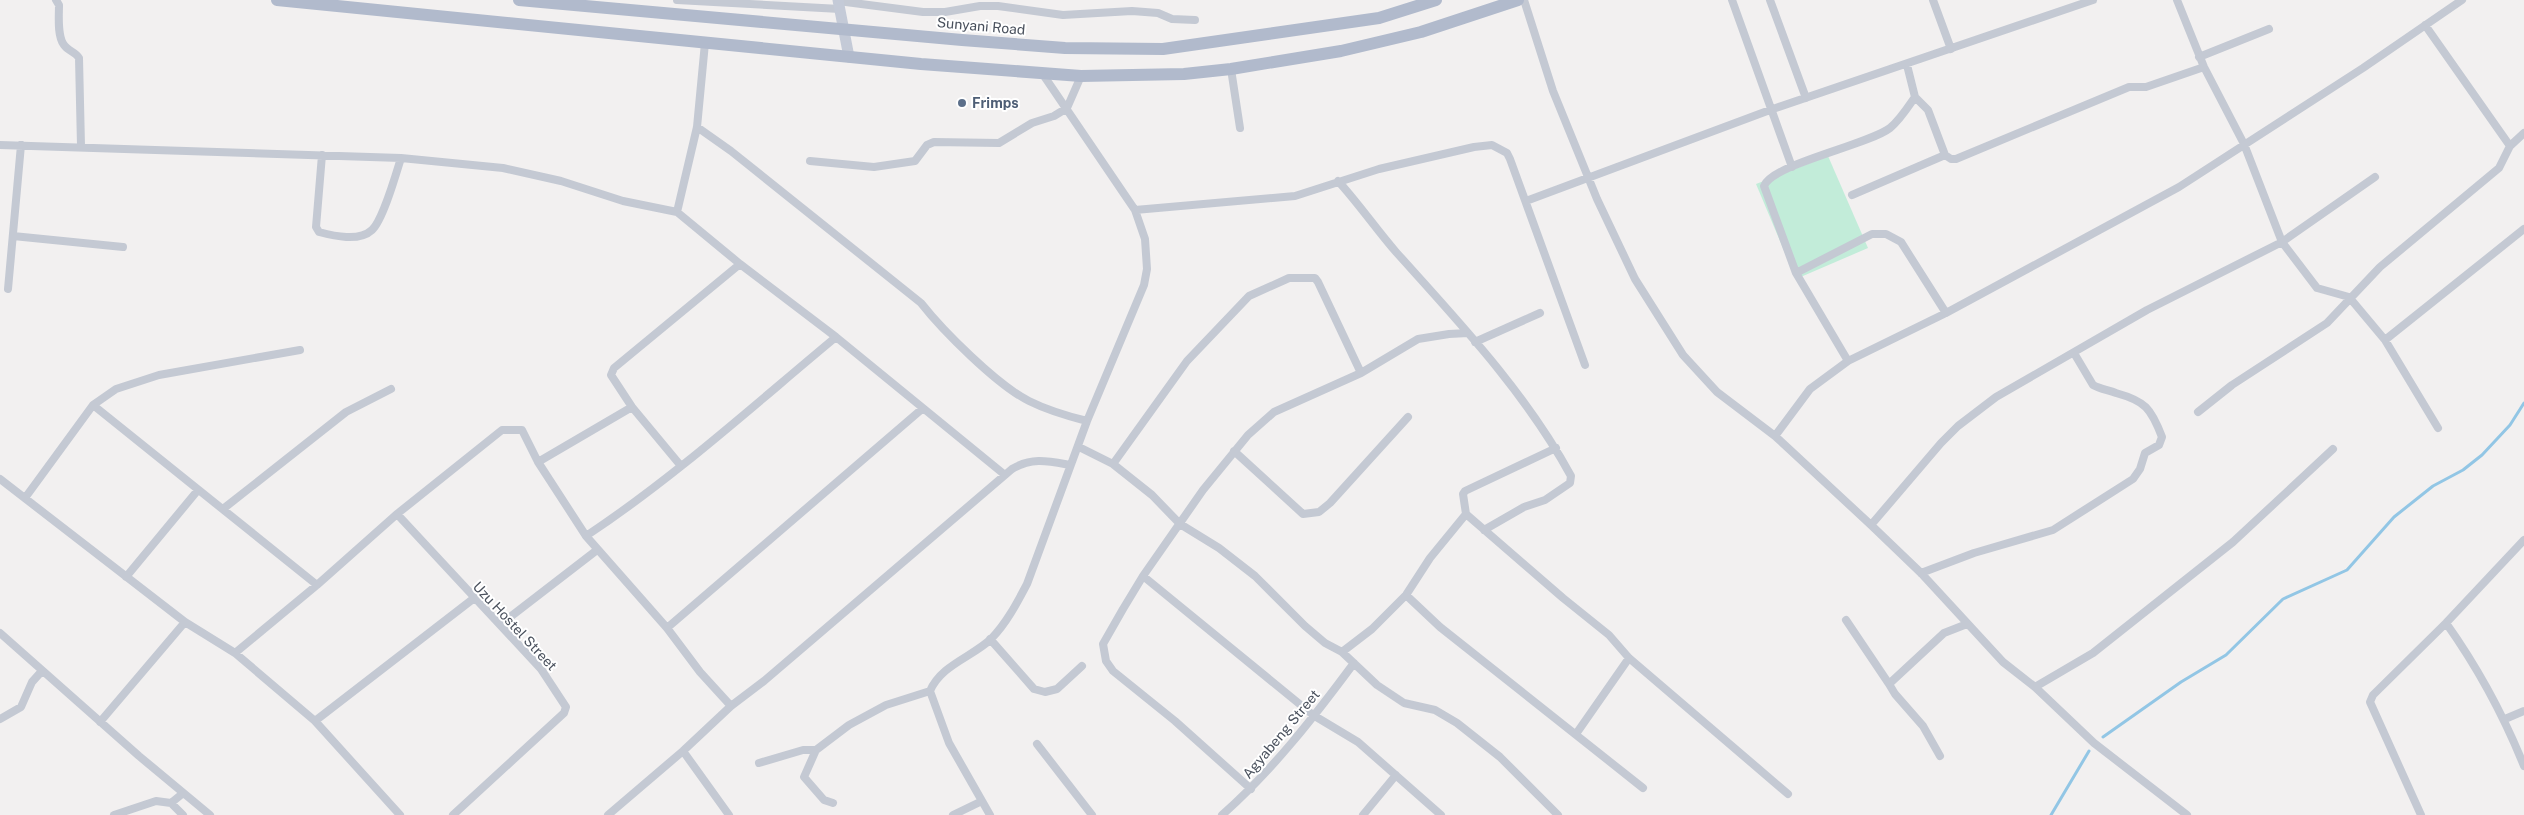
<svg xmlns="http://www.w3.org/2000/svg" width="2524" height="815" font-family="'Public Sans',sans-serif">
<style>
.green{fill:#c2ecd9}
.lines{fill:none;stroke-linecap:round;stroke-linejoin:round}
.stream{stroke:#92c6e5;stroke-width:3}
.street{stroke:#c4c9d3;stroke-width:8}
.secondary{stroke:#c4cad7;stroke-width:11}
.primary{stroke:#b1bacc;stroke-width:12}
.service-dot{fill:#5c6f8a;stroke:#fff;stroke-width:2}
.labels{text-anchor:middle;stroke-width:4;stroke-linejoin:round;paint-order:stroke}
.street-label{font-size:14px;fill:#49505c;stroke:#fff}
.service-label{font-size:14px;font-weight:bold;fill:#4e5e75;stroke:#fff;text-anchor:start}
</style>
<rect width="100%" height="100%" fill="#f2f0f0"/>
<path class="green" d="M 1828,156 L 1868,248 L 1796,279 L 1756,184 Z"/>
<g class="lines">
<path class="stream" d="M 2103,737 L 2181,682 L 2226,655 L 2283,599 L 2347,570 L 2394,517 L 2433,486 L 2463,470 L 2482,455 L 2510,425 L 2524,403
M 2051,815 L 2089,751"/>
<path class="street" d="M 56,0 L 59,5 C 59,16 57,36 64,45 C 68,51 76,52 79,58 L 81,146
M 677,0 L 840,9
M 1524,0 L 1553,91 L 1597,199 L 1635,279 L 1683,355 L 1717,392 L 1775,436 L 1871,525 L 1921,573 L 2003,662 L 2035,687 L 2094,743 L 2187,815
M 1732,0 L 1792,167
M 1770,0 L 1806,98
M 1933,0 L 1951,49
M 2177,0 L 2204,67 L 2244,144 L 2282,242 L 2317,288 L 2349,297 L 2385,340 L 2438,428
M 838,1 L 923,12 L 945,12 L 980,6 L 998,6 L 1063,15 L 1132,11 L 1158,13 L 1172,19 L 1195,20
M 2425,25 L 2510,146
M 2199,57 L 2269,29
M 1231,69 L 1240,128
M 1915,97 L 1928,110 L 1945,155 L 1951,159 L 1956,159 L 2129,87 L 2146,87 L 2204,67
M 697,127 L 731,151 L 921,303 C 943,331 997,385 1029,401 C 1047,410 1067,416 1087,421
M 0,145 L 401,158 L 503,168 L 561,181 L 623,201 L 677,212 L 740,264 L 836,337 L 1005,475
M 322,155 L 316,227 L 319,232 C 334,236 359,242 372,230 C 383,220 396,174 401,158
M 810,161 L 874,167 L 915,161 L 927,145 L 934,142 L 999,143 L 1032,123 L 1054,116 L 1067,108 L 1081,76
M 1338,181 C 1359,204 1376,229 1396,252 C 1459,322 1526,393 1571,476 L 1570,483 L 1545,500 L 1524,507 L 1484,530
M 1852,195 L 1945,155
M 1526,201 L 1770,110 L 2093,0
M 1135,210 L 1295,196 L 1379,169 L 1474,147 L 1492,145 L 1507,153 L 1510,159 L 1585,365
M 677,212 L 697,127 L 705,43
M 13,236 L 123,247
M 1796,273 L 1872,234 L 1886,234 L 1901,242 L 1946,313
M 8,289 L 21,145
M 2385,340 L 2524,229
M 1475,342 L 1540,313
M 1848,361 L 1796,273 L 1764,186 C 1772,164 1868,145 1890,128 C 1900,120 1908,107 1915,97 L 1907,65
M 93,405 L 317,585
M 2198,412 L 2232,385 L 2327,323 L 2380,267 L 2499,168 L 2510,146 L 2524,133
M 1775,436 L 1810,389 L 1848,361 L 1946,313 L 2179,187 L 2363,68 L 2462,0
M 1079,447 L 1113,464 L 1152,495 L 1180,524 L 1219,548 L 1255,576 L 1305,626 L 1325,643 L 1342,652 L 1377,685 L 1404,703 L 1435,710 L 1457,723 L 1500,757 L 1558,815
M 1556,448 L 1465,491 L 1463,494 L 1466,514 L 1563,598 L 1609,635 L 1629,658 L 1788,794
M 1234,451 L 1303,514 L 1319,512 L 1330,503 L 1408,417
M 538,462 L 632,407
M 1113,464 L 1187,361 L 1249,296 L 1289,278 L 1315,278 L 1318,282 L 1361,373
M 681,466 L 632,407 L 611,375 L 614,368 L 740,264
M 0,479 L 185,622 L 235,653 L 315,721 L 400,815
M 25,498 L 93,405 L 116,389 L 159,375 L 300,350
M 223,509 L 346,412 L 391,389
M 397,514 L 541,669 L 566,707 L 564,713 L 453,815
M 1871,525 L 1941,443 L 1958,426 L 1996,397 L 2147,310 L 2282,242 L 2375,177
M 586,536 C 675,477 754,405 836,337
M 1921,573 L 1974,553 L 2053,530 L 2133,479 L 2140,469 L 2145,453 L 2159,445 L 2162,437 C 2151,408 2145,401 2116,393 C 2108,390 2100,389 2093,385 L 2074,353
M 1143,576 L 1313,715 L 1358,742 L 1441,815
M 126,577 L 198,490
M 1406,595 L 1440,627 L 1643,788
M 1846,620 L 1889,684
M 2446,623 C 2478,668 2503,714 2524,766
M 501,624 L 597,550
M 667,628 L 922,409
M 0,633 L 139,756 L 210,815
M 990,639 L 1034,689 L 1045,692 L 1057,689 L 1082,666
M 1342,652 L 1372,629 L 1406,595 L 1430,558 L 1466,514
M 235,653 L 317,585 L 397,514 L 502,430 L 522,430 L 538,462 L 586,536 L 667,628 L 700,672 L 731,706
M 2035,687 L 2093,653 L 2233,542 L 2333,449
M 0,719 L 21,707 L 32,682 L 41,672
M 2505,719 L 2524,711
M 315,721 L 473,599
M 100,722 L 185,622
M 1576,734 L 1629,658
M 1037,744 L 1092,815
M 816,750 L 804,777 L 824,800 L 833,803
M 683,751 L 729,815
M 1940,756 L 1923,726 L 1895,694 L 1889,684 L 1944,633 L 1967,624
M 759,763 L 803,750 L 816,750 L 849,725 L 886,705 L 930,691
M 1251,789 L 1175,721 L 1113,671 L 1106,661 L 1103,644 L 1123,609 L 1143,576 L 1203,490 L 1248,435 L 1274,412 L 1361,373 L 1418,339 L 1449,334 L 1468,333
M 171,803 L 183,815
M 114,815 L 156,801 L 171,803 L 182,794
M 608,815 L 683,751 L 731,706 L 764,681 L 1012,469 C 1032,457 1048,461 1070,465
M 953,815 L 982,801
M 990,815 L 949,743 L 930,691 C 941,665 972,657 991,639 C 1006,624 1017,603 1027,584 L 1087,421 L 1144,285 L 1147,269 L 1145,239 L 1135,210 L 1042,73
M 1222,815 C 1272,771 1314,717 1354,663
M 1363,815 L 1396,775
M 2421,815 L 2370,702 L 2373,695 L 2446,623 L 2524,540"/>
<path class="secondary" d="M 838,0 L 849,57"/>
<path class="primary" d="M 277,0 L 921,64 L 1081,76 L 1184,74 L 1231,69 L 1341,51 L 1421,32 L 1518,0
M 519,0 L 962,40 L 1065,48 L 1163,49 L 1379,18 L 1436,0"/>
</g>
<circle class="service-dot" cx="962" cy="103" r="5"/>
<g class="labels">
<g class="street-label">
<text transform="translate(981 26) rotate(5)" y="5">Sunyani Road</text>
<text transform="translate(515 626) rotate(47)" y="5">Uzu Hostel Street</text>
<text transform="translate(1281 734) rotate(-50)" y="5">Agyabeng Street</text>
</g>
<g class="service-label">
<text x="972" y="108">Frimps</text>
</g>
</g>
</svg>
